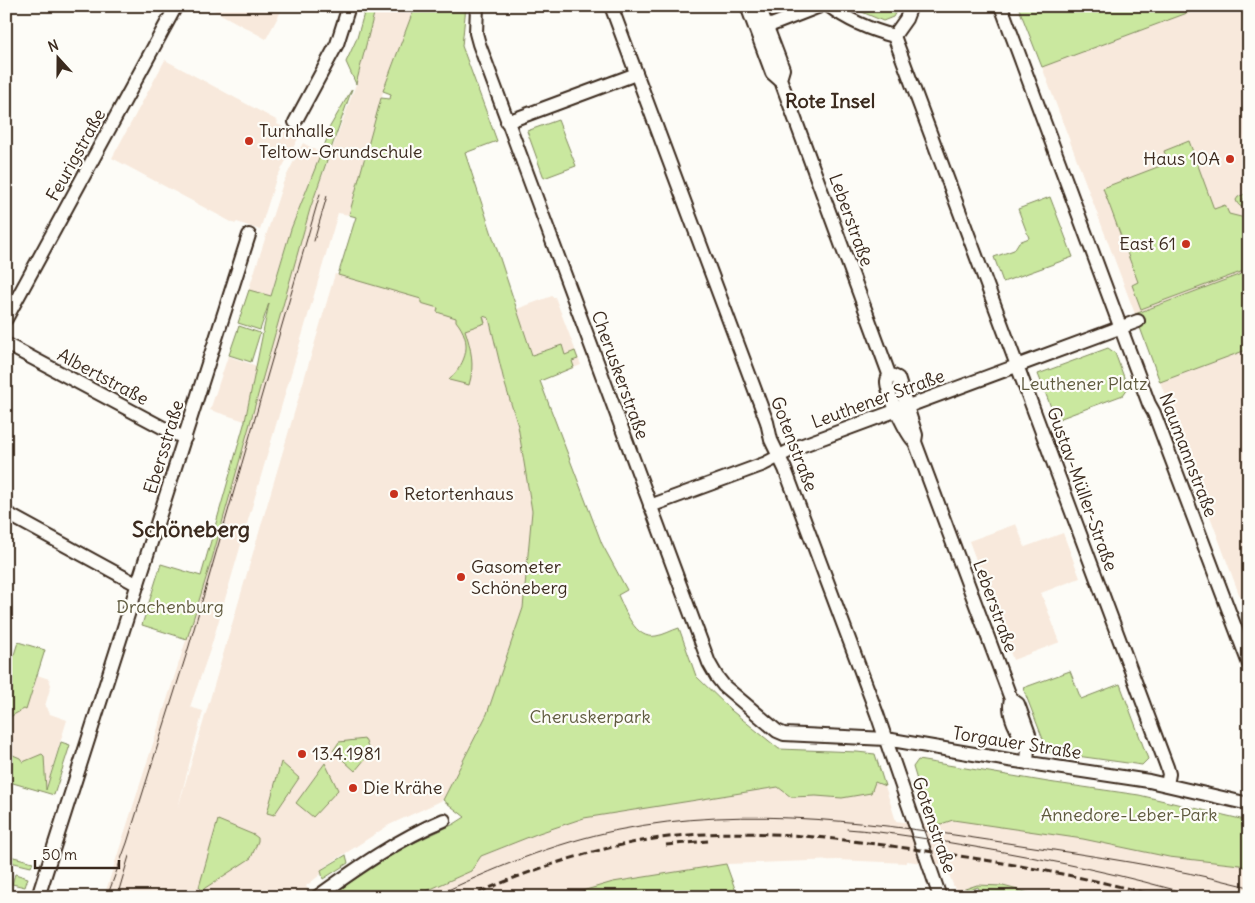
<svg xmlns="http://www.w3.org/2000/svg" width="1255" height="903" font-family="Delius,sans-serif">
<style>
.built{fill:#f8e9dc}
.green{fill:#cae89f;stroke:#82895e}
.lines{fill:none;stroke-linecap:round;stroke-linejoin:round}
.minor-casing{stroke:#3b2a1e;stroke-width:16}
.minor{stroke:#fdfcf7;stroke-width:12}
.tram{stroke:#3b2a1e;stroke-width:1}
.rail{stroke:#3b2a1e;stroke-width:3;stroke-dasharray:8 4;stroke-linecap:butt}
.poi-dot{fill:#c8321e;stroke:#fdfcf7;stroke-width:2}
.labels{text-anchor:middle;stroke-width:4.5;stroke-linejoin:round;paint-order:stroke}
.poi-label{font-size:18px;fill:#3b2a1e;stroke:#fdfcf7;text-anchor:start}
.street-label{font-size:18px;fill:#3b2a1e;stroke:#fdfcf7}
.park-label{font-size:18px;fill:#5f5a3e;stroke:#fdfcf7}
.quarter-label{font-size:20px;font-weight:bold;fill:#3b2a1e;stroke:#fdfcf7}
.district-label{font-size:22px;font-weight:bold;fill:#3b2a1e;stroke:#fdfcf7}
</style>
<rect width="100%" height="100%" fill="#fdfcf7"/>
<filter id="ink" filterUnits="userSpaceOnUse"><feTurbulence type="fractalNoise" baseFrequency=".02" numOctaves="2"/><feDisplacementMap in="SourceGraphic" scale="10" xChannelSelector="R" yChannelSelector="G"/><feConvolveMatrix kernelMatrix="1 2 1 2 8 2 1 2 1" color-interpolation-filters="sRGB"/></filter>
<g filter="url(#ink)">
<path class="built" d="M 206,6 L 284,6 L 266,39 Z
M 376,6 L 415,6 L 381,98 L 349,215 L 338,213 L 211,647 L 190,707 L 203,711 L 178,808 L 335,274 L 489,318 L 504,381 L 518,426 L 532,511 L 523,608 L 487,714 L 443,800 L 389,825 L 323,868 L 325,871 L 306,886 L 309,891 L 302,897 L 104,897 L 212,559 L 310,209 L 356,84 Z
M 1206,6 L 1249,6 L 1249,271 L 1135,314 L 1042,67 Z
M 165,60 L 278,121 L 277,124 L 300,135 L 276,179 L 260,230 L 237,222 L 235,224 L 112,158 Z
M 303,143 L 321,153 L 291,229 L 260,330 L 238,323 L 283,183 Z
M 552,296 L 553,297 L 555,297 L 581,365 L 540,381 L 517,309 Z
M 1249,349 L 1249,621 L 1160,382 Z
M 228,356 L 257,366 L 245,421 L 210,410 Z
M 1016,524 L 1025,547 L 1063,533 L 1080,578 L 1041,593 L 1060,642 L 1013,660 L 969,541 Z
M 18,642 L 45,650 L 37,675 L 49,679 L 51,685 L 45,706 L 50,714 L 67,720 L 45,792 L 6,781 L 6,680 Z
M 875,782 L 885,786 L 896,821 L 935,826 L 924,803 L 1249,851 L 1249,897 L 1044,897 L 1003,886 L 988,885 L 977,885 L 956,892 L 946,867 L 948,866 L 907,861 L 907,863 L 837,860 L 726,864 L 738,897 L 413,897 L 471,871 L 481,856 L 539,833 L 584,818 L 778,787 L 791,797 L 816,796 Z"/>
<path class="green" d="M 366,6 L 376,6 L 356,84 L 346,62 L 357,38 Z
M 415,6 L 466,6 L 462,46 L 497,141 L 465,153 L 532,355 L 562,345 L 565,355 L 575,351 L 578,359 L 572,361 L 574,367 L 540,381 L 602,544 L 627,590 L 618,595 C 625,610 635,640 656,636 C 664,635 672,630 679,628 L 696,676 L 732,711 L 779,749 L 857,752 L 875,754 L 885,786 L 875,782 L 871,793 L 842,798 L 816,796 L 791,797 L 778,787 L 584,818 L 539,833 L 481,856 L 471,871 L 413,897 L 328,897 L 401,849 L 454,824 L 465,817 L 443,800 L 487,714 L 523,608 L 532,511 L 518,426 L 504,381 L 489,318 L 483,316 L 485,323 L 465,330 C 471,348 475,366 469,385 L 449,380 C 467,362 473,342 456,321 L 456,318 L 437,312 L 438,308 L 421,303 L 421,299 L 338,275 L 356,217 L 349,215 L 381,98 L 390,99 L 391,94 L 383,91 Z
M 848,6 L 899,6 L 893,17 L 883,21 Z
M 1018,6 L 1206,6 L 1042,67 Z
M 352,89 L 310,209 L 212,559 L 187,639 L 142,625 L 161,564 L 201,576 L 245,421 L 269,303 L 260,330 L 238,323 L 249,290 L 271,296 L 291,229 L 330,131 L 328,130 Z
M 558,120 L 576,166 L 544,178 L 527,131 Z
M 1189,141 L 1214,209 L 1225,205 L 1229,214 L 1249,219 L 1249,269 L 1141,309 L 1132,285 L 1138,282 L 1103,188 L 1168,163 L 1164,151 Z
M 1249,192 L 1249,197 L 1243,199 L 1246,208 C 1241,207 1238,206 1236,200 L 1238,197 Z
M 1050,197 L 1073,257 L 1003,282 L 994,257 L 1014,250 L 1019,242 L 1029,238 L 1018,209 Z
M 1249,271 L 1249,349 L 1160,382 L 1135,314 Z
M 239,326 L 260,333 L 251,362 L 229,355 Z
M 1108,348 L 1115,353 L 1128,388 L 1123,395 L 1056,420 L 1038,374 Z
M 18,642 L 45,650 L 26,710 L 24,709 L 6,719 L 6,680 Z
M 1070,671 L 1081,699 L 1120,684 L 1148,759 L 1142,765 L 1048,752 L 1023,688 Z
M 365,739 L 370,753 L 355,771 L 333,751 L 339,742 Z
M 61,742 L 70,745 L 54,795 L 6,781 L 6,752 L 20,758 L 23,762 L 42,754 L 44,756 L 46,790 Z
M 918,760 L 1048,782 L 1139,795 L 1249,821 L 1249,869 L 1240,865 L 1169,857 L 1083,839 L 953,820 L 935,826 L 924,803 L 913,767 Z
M 281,762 L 299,778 L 274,815 L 267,813 Z
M 325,763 L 338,790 L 313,817 L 296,803 Z
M 218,820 L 254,835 L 258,838 L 258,841 L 251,858 L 202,890 L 199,887 Z
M 6,855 L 33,862 L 31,867 L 6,861 Z
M 346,855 L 348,863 L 323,879 L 321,870 Z
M 726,864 L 738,897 L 562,897 L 613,882 Z
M 15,874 L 28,878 L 25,887 L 12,884 Z
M 977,885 L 1003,886 L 1044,897 L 998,897 L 981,894 L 978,887 L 966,891 L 968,897 L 958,897 L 956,892 Z"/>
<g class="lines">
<g class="minor-casing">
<path id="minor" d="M 477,6 L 476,33 L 479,44 L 709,663 L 717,677 L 724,686 L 777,731 L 784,734 L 886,739 L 1009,760 L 1149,781 L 1249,804
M 611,6 L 767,422 L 771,440 L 785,469 L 877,714 L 940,897
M 747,6 L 772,73 L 781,81 L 889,374 C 889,376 887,379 887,381 C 886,391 907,436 915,442 L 1011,699 L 1018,704 L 1029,734 L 1027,763
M 759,6 L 783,69 L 780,79
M 829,6 C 849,21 871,30 894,36
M 1001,6 L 1149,404 L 1154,413 L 1249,664
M 761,29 L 820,6
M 894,36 L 1167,767 L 1169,774 L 1167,785
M 894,36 L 906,19 L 911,6
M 295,122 L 337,44 L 349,6
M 507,122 L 636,74
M 6,319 L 176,6
M 6,344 L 173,433 L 185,438
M 889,374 L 898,378 L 916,435 L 915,441
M 650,506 L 764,464 L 795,448 L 1138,321
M 6,513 L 138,585
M 1011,699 C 1007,713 1017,735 1028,744
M 38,897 L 249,235
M 317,897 C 357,868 398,839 444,820"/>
</g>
<use href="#minor" class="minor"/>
<path class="tram" d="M 314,241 L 327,196
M 847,829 C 890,832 933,840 975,847 C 1050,860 1126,875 1199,897
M 107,897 L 127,843 L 189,646 L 320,194
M 117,897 L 129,856
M 433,897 C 493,869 553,843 618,830 C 749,803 883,824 1014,844 C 1093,856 1171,867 1249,887"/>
<path class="rail" d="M 666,845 L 708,841
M 468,897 C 528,871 589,849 654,839 C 741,826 827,837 913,849 C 997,861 1079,875 1161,897"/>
</g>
</g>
<g class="poi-dot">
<circle cx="249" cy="141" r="5"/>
<circle cx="1230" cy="159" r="5"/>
<circle cx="1186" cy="244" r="5"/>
<circle cx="394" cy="494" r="5"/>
<circle cx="461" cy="577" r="5"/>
<circle cx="302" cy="754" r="5"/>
<circle cx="353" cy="788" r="5"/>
</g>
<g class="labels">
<g class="poi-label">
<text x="259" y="137">Turnhalle<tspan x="259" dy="21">Teltow-Grundschule</tspan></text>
<text x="1220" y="165" text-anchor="end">Haus 10A</text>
<text x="1176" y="250" text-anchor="end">East 61</text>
<text x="404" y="500">Retortenhaus</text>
<text x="471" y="573">Gasometer<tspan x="471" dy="21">Schöneberg</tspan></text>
<text x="312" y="760">13.4.1981</text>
<text x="363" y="794">Die Krähe</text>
</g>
<g class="street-label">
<text transform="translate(76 155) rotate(-61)" y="6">Feurigstraße</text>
<text transform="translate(851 220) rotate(70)" y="6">Leberstraße</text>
<text transform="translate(620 375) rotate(70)" y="6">Cheruskerstraße</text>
<text transform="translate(103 377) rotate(28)" y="6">Albertstraße</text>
<text transform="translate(878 399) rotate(-20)" y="6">Leuthener Straße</text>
<text transform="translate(794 444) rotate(69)" y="6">Gotenstraße</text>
<text transform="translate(164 447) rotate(-73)" y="6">Ebersstraße</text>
<text transform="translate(1188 455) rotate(69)" y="6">Naumannstraße</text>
<text transform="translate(1082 489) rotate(70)" y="6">Gustav-Müller-Straße</text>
<text transform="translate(995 606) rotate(70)" y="6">Leberstraße</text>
<text transform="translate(1017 743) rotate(9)" y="6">Torgauer Straße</text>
<text transform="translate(934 825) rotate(71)" y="6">Gotenstraße</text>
</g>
<g class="park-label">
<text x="1084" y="390">Leuthener Platz</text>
<text x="170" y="613">Drachenburg</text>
<text x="590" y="723">Cheruskerpark</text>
<text x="1129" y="821">Annedore-Leber-Park</text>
</g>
<g class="quarter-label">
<text x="830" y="108">Rote Insel</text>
</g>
<g class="district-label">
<text x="191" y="537">Schöneberg</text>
</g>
</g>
<rect width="1255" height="903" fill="none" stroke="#fdfcf7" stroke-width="25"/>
<rect x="12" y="12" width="1230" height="878" fill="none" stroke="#3b2a1e" stroke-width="2" filter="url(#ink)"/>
<g transform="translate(58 58) rotate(339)" stroke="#fdfcf7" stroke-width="4" paint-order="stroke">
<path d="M0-4L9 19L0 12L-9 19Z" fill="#3b2a1e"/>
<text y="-8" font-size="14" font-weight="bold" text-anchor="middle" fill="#3b2a1e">N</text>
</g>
<path d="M35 860v8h84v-8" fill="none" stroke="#3b2a1e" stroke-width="2.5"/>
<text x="42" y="860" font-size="15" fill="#3b2a1e" stroke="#fdfcf7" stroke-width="4" paint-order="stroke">50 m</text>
</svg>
